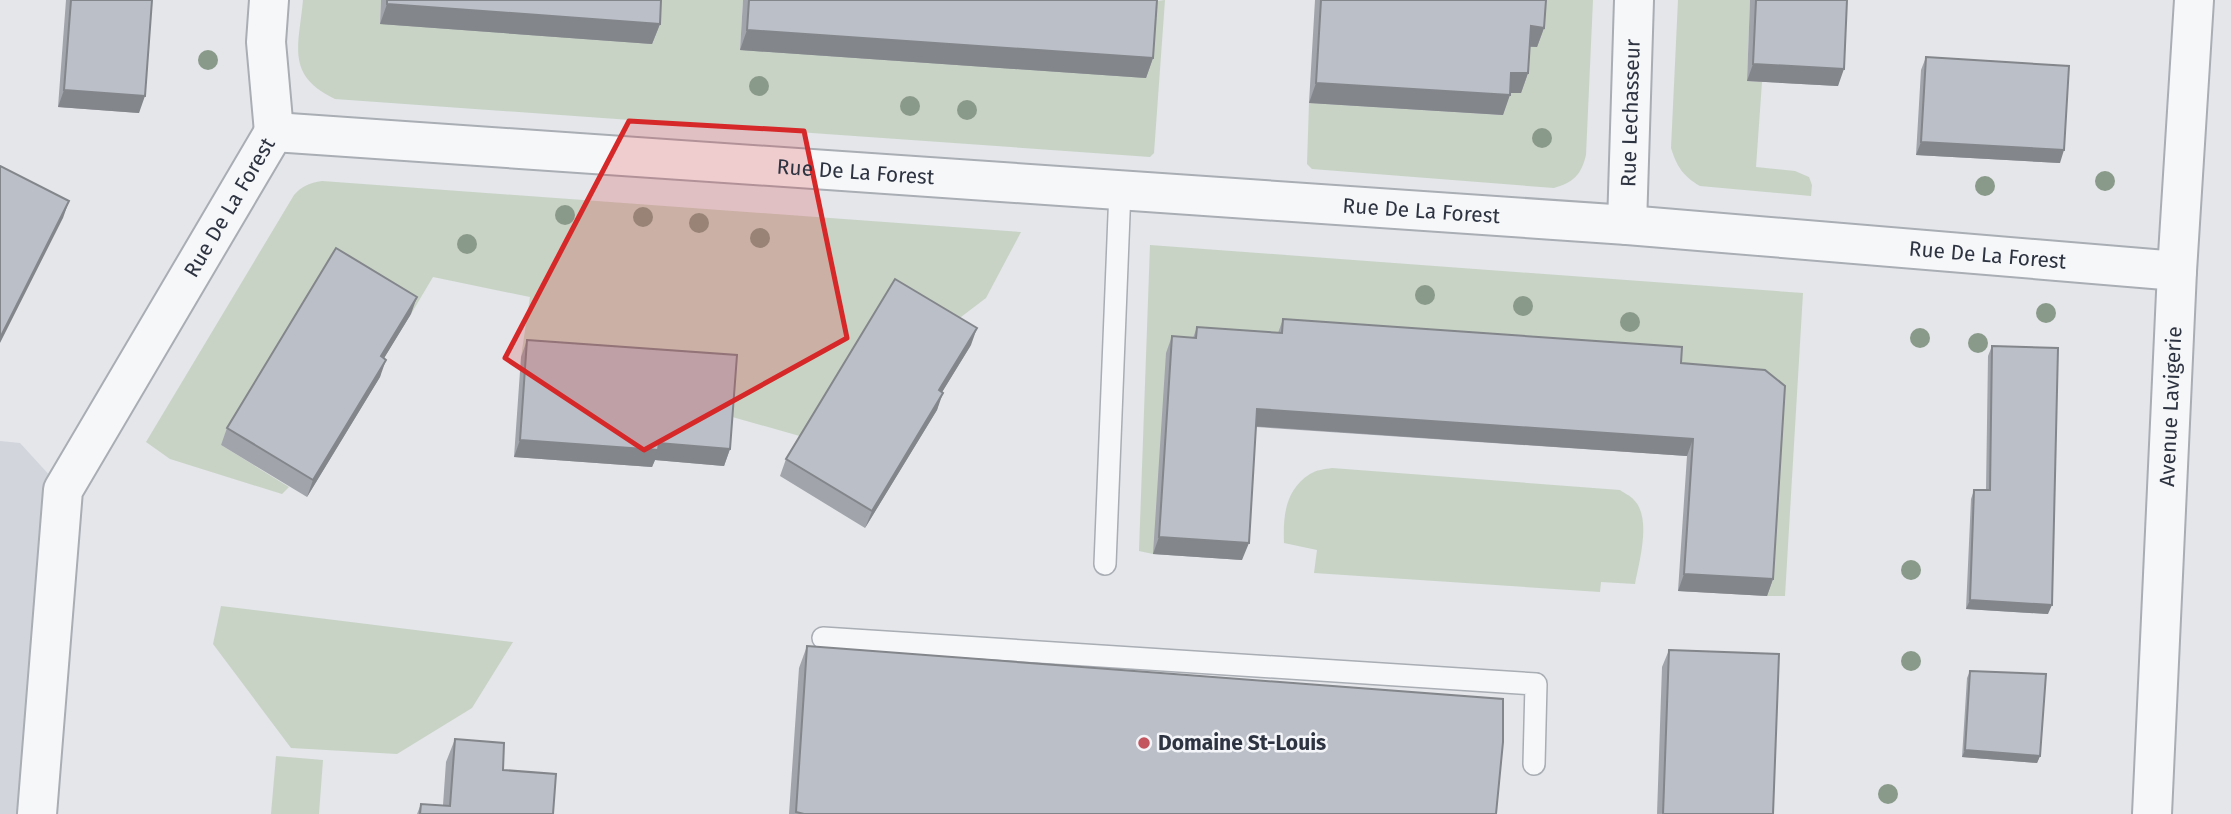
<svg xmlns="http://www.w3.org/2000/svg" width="2231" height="814" font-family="'Fira Sans',sans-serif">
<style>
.built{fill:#d2d5dc}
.green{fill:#c8d3c5}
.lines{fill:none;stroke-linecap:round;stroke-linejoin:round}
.service-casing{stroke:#a9adb4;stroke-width:24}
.minor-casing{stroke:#a9adb4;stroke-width:42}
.tertiary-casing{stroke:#a9adb4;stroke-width:42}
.service{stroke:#f6f7f9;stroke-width:21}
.minor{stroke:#f6f7f9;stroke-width:38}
.tertiary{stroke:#f6f7f9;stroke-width:38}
.tree{fill:#8a9a8a}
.wall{fill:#a1a4ab}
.shaded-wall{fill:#83868b}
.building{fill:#bbbfc7;stroke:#83868b;stroke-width:2}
.marked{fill:#d62828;fill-opacity:0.2;stroke:#d62828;stroke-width:5;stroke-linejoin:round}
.poi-dot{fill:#c3555f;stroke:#f3f5f8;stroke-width:2.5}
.labels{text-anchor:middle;stroke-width:5;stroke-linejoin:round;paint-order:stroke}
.street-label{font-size:21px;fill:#2d3341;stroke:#f3f5f8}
.poi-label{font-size:21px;font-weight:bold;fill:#2d3341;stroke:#f3f5f8;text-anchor:start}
</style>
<rect width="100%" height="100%" fill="#e4e6ea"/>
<path class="built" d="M 0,441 L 20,443 L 63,490 L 37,814 L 0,814 Z"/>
<path class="green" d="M 303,0 L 381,0 L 380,24 L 656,0 L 743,0 L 740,50 L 1165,0 L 1154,153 L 1150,157 L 335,99 C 285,75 299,46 303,0 Z
M 1540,0 L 1593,0 L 1586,155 C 1581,175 1574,182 1554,188 L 1312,169 L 1307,164 L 1309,103 L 1503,115 Z
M 1678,0 L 1750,0 L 1747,81 L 1762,82 L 1756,167 L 1795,171 L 1809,177 L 1812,185 L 1811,196 L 1700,186 C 1683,176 1677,167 1671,148 Z
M 322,181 L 1021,232 L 986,298 L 803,437 L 521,357 L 530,297 L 433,277 L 411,314 L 330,265 L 221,445 L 289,487 L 282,494 L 170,459 L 146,442 L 294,195 C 302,186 309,183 322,181 Z
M 1150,245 L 1803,293 L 1785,596 L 1767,596 L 1779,403 L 1278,336 L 1153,554 L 1139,551 Z
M 1332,468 L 1620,490 C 1624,493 1631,496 1634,500 C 1652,518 1639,562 1635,584 L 1601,582 L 1600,592 L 1314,573 L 1317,550 L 1284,543 C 1283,516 1285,490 1310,474 C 1316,470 1325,469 1332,468 Z
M 221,606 L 513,642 L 472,708 L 397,754 L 291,748 L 213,644 Z
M 276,756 L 323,760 L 319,814 L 271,814 Z"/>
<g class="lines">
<g class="service-casing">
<path id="service" d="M 1105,564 L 1120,190
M 823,638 L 1536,684 L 1534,764"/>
</g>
<g class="minor-casing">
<g id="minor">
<path d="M 269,0 L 266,42 L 274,132"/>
<path id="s1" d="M 274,132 L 1627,225 L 2177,271"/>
<path id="s2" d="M 1627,225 L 1634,0"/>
<path id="s3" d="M 37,814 L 63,490 L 274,132"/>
</g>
</g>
<g class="tertiary-casing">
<g id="tertiary">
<path id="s4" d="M 2152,814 L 2177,271 L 2194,0"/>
</g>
</g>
<use href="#service" class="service"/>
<use href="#minor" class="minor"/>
<use href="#tertiary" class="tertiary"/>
</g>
<g class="tree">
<circle cx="208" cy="60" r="10"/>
<circle cx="759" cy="86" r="10"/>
<circle cx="910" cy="106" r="10"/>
<circle cx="967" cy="110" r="10"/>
<circle cx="1542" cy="138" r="10"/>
<circle cx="2105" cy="181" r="10"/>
<circle cx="1985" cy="186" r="10"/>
<circle cx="565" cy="215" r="10"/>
<circle cx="643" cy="217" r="10"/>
<circle cx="699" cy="223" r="10"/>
<circle cx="760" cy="238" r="10"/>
<circle cx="467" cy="244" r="10"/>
<circle cx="1425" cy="295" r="10"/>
<circle cx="1523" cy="306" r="10"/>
<circle cx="2046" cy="313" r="10"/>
<circle cx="1630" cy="322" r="10"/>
<circle cx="1920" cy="338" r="10"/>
<circle cx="1978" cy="343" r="10"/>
<circle cx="1911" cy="570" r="10"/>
<circle cx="1911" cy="661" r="10"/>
<circle cx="1888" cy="794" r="10"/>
</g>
<path class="wall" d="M 66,0 L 152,0 L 139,113 L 58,107 Z
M 381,0 L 661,0 L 660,24 L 652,44 L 380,24 Z
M 743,0 L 1157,0 L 1153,58 L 1146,78 L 740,50 Z
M 1315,0 L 1546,0 L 1544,28 L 1537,47 L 1530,47 L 1528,73 L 1521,93 L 1510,93 L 1503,115 L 1309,103 Z
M 1750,0 L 1847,0 L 1838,86 L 1747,81 Z
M 1926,57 L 2060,163 L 1916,155 L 1921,70 Z
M 411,314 L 384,358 L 380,377 L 307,497 L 221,445 L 227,428 Z
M 1283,319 L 1681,363 L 1773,579 L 1767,596 L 1678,591 L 1687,456 L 1256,427 L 1242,560 L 1153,554 L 1166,353 L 1172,336 L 1193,338 L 1197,327 L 1278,333 Z
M 527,340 L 730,449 L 724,466 L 655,460 L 652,467 L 514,457 L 521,357 Z
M 971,345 L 942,392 L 937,410 L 865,528 L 780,476 L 786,459 Z
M 1992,346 L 2048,614 L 1966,609 L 1971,499 L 1974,490 L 1986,490 L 1988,356 Z
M 807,646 L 1496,814 L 789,814 L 799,668 Z
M 1669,650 L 1773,814 L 1657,814 L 1662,667 Z
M 1970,671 L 2040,756 L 2037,763 L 1962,757 L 1967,678 Z
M 455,739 L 503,770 L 553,814 L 417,814 L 421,804 L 443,805 L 446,762 Z"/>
<path class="shaded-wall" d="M 387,4 L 660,24 L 652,44 L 380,24 Z
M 1531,26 L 1544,28 L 1537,47 L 1524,46 Z
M 747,30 L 1153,58 L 1146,78 L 740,50 Z
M 1753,64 L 1844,69 L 1838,86 L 1747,81 Z
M 1511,73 L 1528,73 L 1521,93 L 1504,93 Z
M 1316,83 L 1510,95 L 1503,115 L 1309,103 Z
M 64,90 L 145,96 L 139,113 L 58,107 Z
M 1921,142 L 2064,150 L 2060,163 L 1916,155 Z
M 69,201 L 63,218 L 0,343 L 0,338 Z
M 417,297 L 411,314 L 375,373 L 381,356 Z
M 977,328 L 971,345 L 933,407 L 939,390 Z
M 386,360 L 380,377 L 307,497 L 313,480 Z
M 943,393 L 937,410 L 865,528 L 872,511 Z
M 1257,409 L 1693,439 L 1687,456 L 1251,426 Z
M 520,440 L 659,443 L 730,449 L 724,466 L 655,460 L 652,467 L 514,457 Z
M 1159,537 L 1249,543 L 1242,560 L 1153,554 Z
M 1684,574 L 1773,579 L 1767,596 L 1678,591 Z
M 1970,600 L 2052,605 L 2048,614 L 1966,609 Z
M 1965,750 L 2040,756 L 2037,763 L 1962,757 Z"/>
<path class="building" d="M 71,0 L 152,0 L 145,96 L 64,90 Z
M 387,0 L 661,0 L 660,24 L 387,4 Z
M 749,0 L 1157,0 L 1153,58 L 747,30 Z
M 1321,0 L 1546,0 L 1544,28 L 1531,26 L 1528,73 L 1511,73 L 1510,95 L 1316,83 Z
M 1756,0 L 1847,0 L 1844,69 L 1753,64 Z
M 1926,57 L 2069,66 L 2064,150 L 1921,142 Z
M 0,166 L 69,201 L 0,338 Z
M 336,248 L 417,297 L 381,356 L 386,360 L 313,480 L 227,428 Z
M 895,279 L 977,328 L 939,390 L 943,393 L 872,511 L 786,459 Z
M 1283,319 L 1682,347 L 1681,363 L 1765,370 L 1785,386 L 1773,579 L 1684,574 L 1693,439 L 1257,409 L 1249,543 L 1159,537 L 1172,336 L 1196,338 L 1197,327 L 1282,333 Z
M 527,340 L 737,355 L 730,449 L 659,443 L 658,450 L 520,440 Z
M 1992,346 L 2058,348 L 2052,605 L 1970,600 L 1974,490 L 1990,490 Z
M 807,646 L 1503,699 L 1503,742 L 1496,814 L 804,814 L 796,812 Z
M 1669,650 L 1779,654 L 1773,814 L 1663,814 Z
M 1970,671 L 2046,674 L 2040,756 L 1965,750 Z
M 455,739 L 504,743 L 503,770 L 556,774 L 553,814 L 420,814 L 421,804 L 450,806 Z"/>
<path class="marked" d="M 629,121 L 804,131 L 847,338 L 644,450 L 505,358 Z"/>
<circle class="poi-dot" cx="1144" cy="743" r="7"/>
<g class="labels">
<g class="street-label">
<text dy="7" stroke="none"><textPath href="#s2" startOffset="112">Rue Lechasseur</textPath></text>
<text dy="7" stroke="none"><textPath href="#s1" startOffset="583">Rue De La Forest</textPath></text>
<text dy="7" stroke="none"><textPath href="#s3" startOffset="653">Rue De La Forest</textPath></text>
<text dy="7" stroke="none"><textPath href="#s1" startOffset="1150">Rue De La Forest</textPath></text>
<text dy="7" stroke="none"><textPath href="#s1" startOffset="1718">Rue De La Forest</textPath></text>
<text dy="7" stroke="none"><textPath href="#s4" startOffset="408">Avenue Lavigerie</textPath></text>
</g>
<g class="poi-label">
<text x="1158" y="750">Domaine St-Louis</text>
</g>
</g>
</svg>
